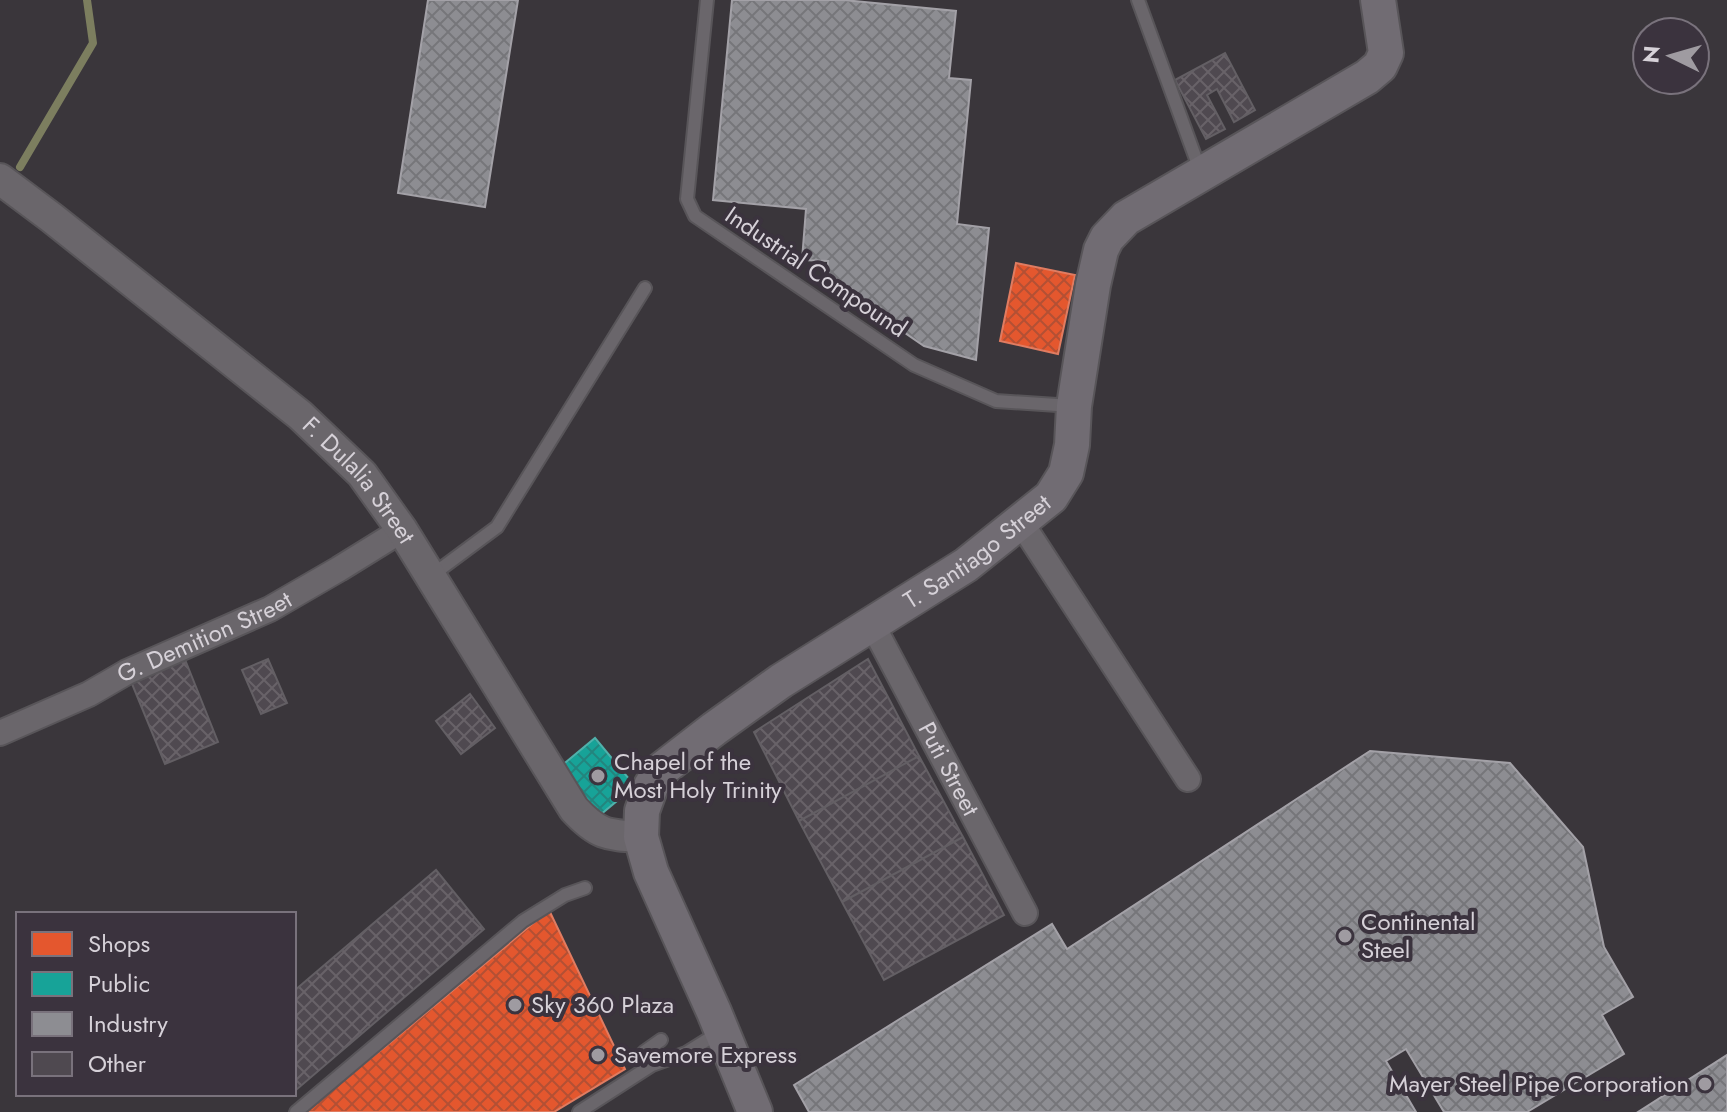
<svg xmlns="http://www.w3.org/2000/svg" width="1727" height="1112" font-family="Jost,sans-serif">
<style>
.shops{fill:url(#shops-cross-hatch);stroke:#e07c61;stroke-width:2}
.public{fill:url(#public-cross-hatch);stroke:#50b1ab;stroke-width:2}
.industry{fill:url(#industry-cross-hatch);stroke:#a3a1a7;stroke-width:2}
.lines{fill:none;stroke-linecap:round;stroke-linejoin:round}
.stream{stroke:#7c7e5f;stroke-width:8}
.building{fill:url(#building-cross-hatch);stroke:#635f64;stroke-width:2}
.service-casing{stroke:#585559;stroke-width:16}
.minor-casing{stroke:#585559;stroke-width:28}
.tertiary-casing{stroke:#585559;stroke-width:34}
.secondary-casing{stroke:#585559;stroke-width:38}
.service{stroke:#6a666b;stroke-width:12}
.minor{stroke:#6a666b;stroke-width:24}
.tertiary{stroke:#6a666b;stroke-width:30}
.secondary{stroke:#716c73;stroke-width:34}
.poi-dot{fill:#9f9ba1;stroke:#3b333e;stroke-width:3}
.labels{text-anchor:middle;stroke-width:8;stroke-linejoin:round;paint-order:stroke}
.street-label{font-size:24px;fill:#d6d1d8;stroke:#3b333e}
.poi-label{font-size:24px;fill:#d6d1d8;stroke:#3b333e;text-anchor:start}
</style>
<defs>
<pattern id="shops-cross-hatch" width="8" height="8" patternUnits="userSpaceOnUse" patternTransform="scale(2)"><rect width="8" height="8" fill="#e4572e"/><path d="M0 0l8 8M0 8l8-8" fill="none" stroke="#b35034"/></pattern>
<pattern id="public-cross-hatch" width="8" height="8" patternUnits="userSpaceOnUse" patternTransform="scale(2)"><rect width="8" height="8" fill="#17a398"/><path d="M0 0l8 8M0 8l8-8" fill="none" stroke="#23857e"/></pattern>
<pattern id="industry-cross-hatch" width="8" height="8" patternUnits="userSpaceOnUse" patternTransform="scale(2)"><rect width="8" height="8" fill="#8d8d92"/><path d="M0 0l8 8M0 8l8-8" fill="none" stroke="#76767a"/></pattern>
<pattern id="building-cross-hatch" width="8" height="8" patternUnits="userSpaceOnUse" patternTransform="scale(2)"><rect width="8" height="8" fill="#4f4950"/><path d="M0 0l8 8M0 8l8-8" fill="none" stroke="#686268"/></pattern>
</defs>
<rect width="100%" height="100%" fill="#3a363b"/>
<path class="shops" d="M 1016,263 L 1075,275 L 1058,354 L 1000,341 Z
M 549,910 L 625,1069 L 554,1112 L 301,1112 L 385,1047 Z"/>
<path class="public" d="M 595,738 L 635,786 L 600,815 L 560,767 Z"/>
<path class="industry" d="M 428,0 L 518,0 L 485,207 L 398,193 Z
M 732,0 L 844,0 L 956,11 L 949,78 L 971,80 L 957,224 L 989,228 L 976,360 L 924,346 L 828,280 L 828,261 L 802,260 L 806,209 L 713,200 Z
M 1370,751 L 1510,763 L 1583,847 L 1604,947 L 1633,997 L 1602,1015 L 1624,1054 L 1527,1112 L 1444,1112 L 1406,1049 L 1386,1061 L 1416,1112 L 809,1112 L 794,1085 L 1052,924 L 1067,949 Z
M 1727,1055 L 1727,1112 L 1638,1112 Z"/>
<g class="lines">
<path class="stream" d="M 20,167 L 93,43 L 87,0"/>
</g>
<path class="building" d="M 1225,53 L 1255,110 L 1234,122 L 1217,89 L 1207,95 L 1225,129 L 1206,139 L 1175,80 Z
M 184,657 L 218,742 L 165,764 L 130,679 Z
M 268,659 L 287,703 L 261,714 L 242,670 Z
M 868,659 L 919,756 L 799,821 L 754,732 Z
M 470,694 L 495,728 L 461,754 L 436,721 Z
M 919,756 L 963,837 L 842,902 L 799,821 Z
M 963,837 L 1004,915 L 884,980 L 842,902 Z
M 436,870 L 484,929 L 296,1090 L 294,1088 L 294,991 Z"/>
<g class="lines">
<g class="service-casing">
<path id="service" d="M 707,0 L 687,199 L 695,216 L 914,365 L 996,401 L 1072,406
M 1138,0 L 1200,170
M 431,576 L 497,527 L 645,288
M 644,1052 L 661,1040
M 296,1112 L 523,921 L 565,895 L 585,888
M 579,1112 L 652,1065 L 686,1053 L 718,1033"/>
</g>
<g class="minor-casing">
<g id="minor">
<path d="M 1020,521 L 1188,779"/>
<path id="s1" d="M 872,624 L 1025,913"/>
<path id="s2" d="M 0,733 L 89,694 L 127,672 L 270,609 L 339,569 L 402,530"/>
</g>
</g>
<g class="tertiary-casing">
<g id="tertiary">
<path id="s3" d="M 0,179 L 52,218 L 300,415 L 362,474 L 402,530 L 574,809 C 598,835 607,835 641,837"/>
</g>
</g>
<g class="secondary-casing">
<g id="secondary">
<path id="s4" d="M 755,1112 L 714,1012 L 651,872 L 641,837 L 642,811 L 651,786 L 661,770 L 714,729 L 781,681 L 966,565 L 1051,497 L 1066,473 L 1072,445 L 1074,406 L 1093,285 L 1101,250 L 1107,238 L 1126,218 L 1367,77 L 1380,66 L 1386,53 L 1378,0"/>
</g>
</g>
<use href="#service" class="service"/>
<use href="#minor" class="minor"/>
<use href="#tertiary" class="tertiary"/>
<use href="#secondary" class="secondary"/>
</g>
<g class="poi-dot">
<circle cx="598" cy="776" r="8"/>
<circle cx="1345" cy="936" r="8"/>
<circle cx="515" cy="1005" r="8"/>
<circle cx="598" cy="1055" r="8"/>
<circle cx="1705" cy="1084" r="8"/>
</g>
<g class="labels">
<g class="street-label">
<text transform="translate(816 272) rotate(34)" y="8">Industrial Compound</text>
<text dy="8" stroke="none"><textPath href="#s3" startOffset="470">F. Dulalia Street</textPath></text>
<text dy="8" stroke="none"><textPath href="#s4" startOffset="754">T. Santiago Street</textPath></text>
<text dy="8" stroke="none"><textPath href="#s2" startOffset="226">G. Demition Street</textPath></text>
<text dy="8" stroke="none"><textPath href="#s1" startOffset="164">Puti Street</textPath></text>
</g>
<g class="poi-label">
<text x="614" y="770">Chapel of the<tspan x="614" dy="28">Most Holy Trinity</tspan></text>
<text x="1361" y="930">Continental<tspan x="1361" dy="28">Steel</tspan></text>
<text x="531" y="1013">Sky 360 Plaza</text>
<text x="614" y="1063">Savemore Express</text>
<text x="1689" y="1092" text-anchor="end">Mayer Steel Pipe Corporation</text>
</g>
</g>
<rect x="16" y="912" width="280" height="184" fill="#3b333e" stroke="#79727c" stroke-width="2"/>
<rect x="32" y="932" width="40" height="24" fill="#e4572e" stroke="#79727c" stroke-width="2"/>
<text x="88" y="952" font-size="24" fill="#d6d1d8">Shops</text>
<rect x="32" y="972" width="40" height="24" fill="#17a398" stroke="#79727c" stroke-width="2"/>
<text x="88" y="992" font-size="24" fill="#d6d1d8">Public</text>
<rect x="32" y="1012" width="40" height="24" fill="#8d8d92" stroke="#79727c" stroke-width="2"/>
<text x="88" y="1032" font-size="24" fill="#d6d1d8">Industry</text>
<rect x="32" y="1052" width="40" height="24" fill="#4f4950" stroke="#79727c" stroke-width="2"/>
<text x="88" y="1072" font-size="24" fill="#d6d1d8">Other</text>
<g transform="translate(1671 56) rotate(275)"><circle r="38" fill="#3b333e" stroke="#79727c" stroke-width="2"/>
<path d="M0-6L14 30L0 20L-14 30Z" fill="#9f9ba1"/>
<text y="-12" font-size="22" font-weight="bold" text-anchor="middle" fill="#d6d1d8">N</text>
</g>
</svg>
